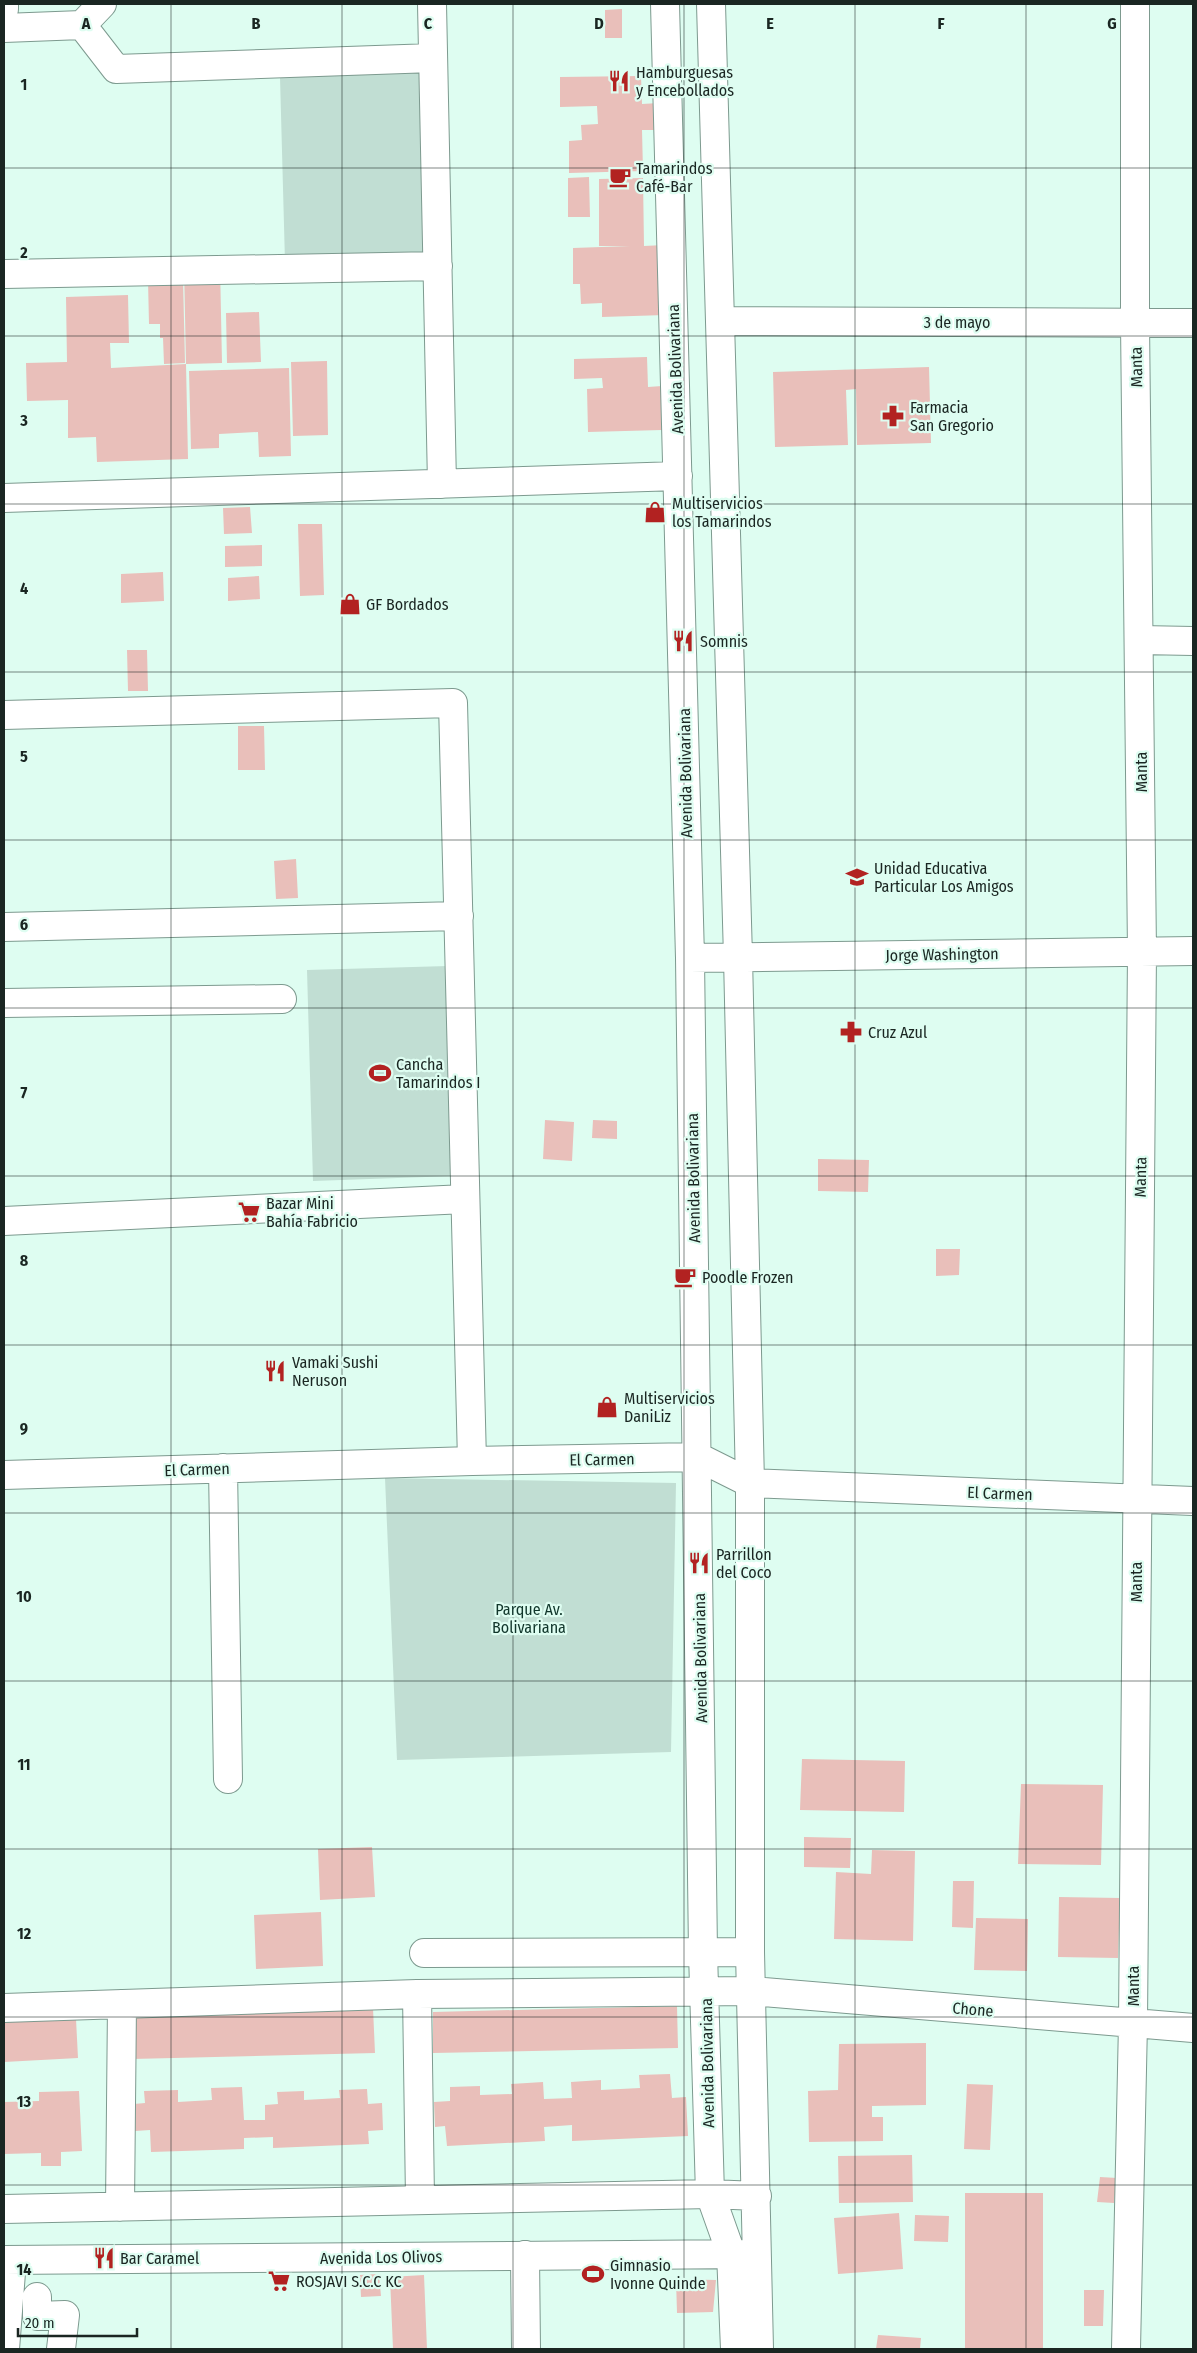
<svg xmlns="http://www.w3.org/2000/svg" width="1197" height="2353" font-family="'Fira Sans Condensed',sans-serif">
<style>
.green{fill:#c1ded3}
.building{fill:#e9bfba}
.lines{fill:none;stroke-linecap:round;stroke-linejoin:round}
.minor-casing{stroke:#7d9a8f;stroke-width:30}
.minor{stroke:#fff;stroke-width:28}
.grid{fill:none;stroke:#1a2622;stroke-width:1;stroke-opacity:0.55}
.labels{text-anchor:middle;stroke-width:4.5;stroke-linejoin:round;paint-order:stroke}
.poi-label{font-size:16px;fill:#1a2622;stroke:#defdf1;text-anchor:start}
.street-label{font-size:16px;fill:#1a2622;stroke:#defdf1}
.park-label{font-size:16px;fill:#11362b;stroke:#defdf1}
.grid-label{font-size:16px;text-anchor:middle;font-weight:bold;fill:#1a2622;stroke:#defdf1;stroke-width:4.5;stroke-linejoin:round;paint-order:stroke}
</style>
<rect width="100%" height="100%" fill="#defdf1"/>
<path class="green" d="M 424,72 L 429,258 L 285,262 L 280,77 Z
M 448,966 L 454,1176 L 313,1181 L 307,970 Z
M 385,1478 L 676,1483 L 671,1752 L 397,1760 Z"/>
<path class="building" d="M 622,9 L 622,38 L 605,38 L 605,10 Z
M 641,76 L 642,104 L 659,103 L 660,130 L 642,130 L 643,171 L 569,173 L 569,141 L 582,140 L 581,125 L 598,124 L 597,106 L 560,107 L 560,77 Z
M 589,177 L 590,217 L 568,217 L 568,178 Z
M 643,178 L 644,246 L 664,245 L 665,315 L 602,317 L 602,303 L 581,304 L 580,284 L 573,284 L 573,248 L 630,246 L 599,246 L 599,179 Z
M 220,265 L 222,363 L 186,364 L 184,266 Z
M 183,279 L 185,363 L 164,364 L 163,338 L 160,338 L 160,324 L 149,324 L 148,280 Z
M 128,295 L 129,343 L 110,343 L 111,368 L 186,364 L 188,459 L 97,462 L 96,437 L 68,438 L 68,400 L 27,401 L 26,363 L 67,362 L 66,297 Z
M 259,312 L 261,362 L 227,363 L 226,313 Z
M 647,357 L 648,387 L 662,386 L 662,430 L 588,432 L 587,389 L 603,388 L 602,378 L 574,379 L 574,359 Z
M 327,361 L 328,435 L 293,436 L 291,362 Z
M 929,367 L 931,443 L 857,445 L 856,389 L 846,390 L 848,445 L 775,447 L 773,372 Z
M 289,368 L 291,456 L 259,457 L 258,432 L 219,434 L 219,448 L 191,449 L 189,371 Z
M 250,507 L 252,533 L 224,534 L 223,508 Z
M 298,524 L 322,524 L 324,595 L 300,596 Z
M 262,545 L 262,566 L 225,567 L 225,546 Z
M 163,572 L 164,601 L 121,603 L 121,574 Z
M 259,576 L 260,599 L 228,601 L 228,578 Z
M 127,650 L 147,650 L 148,691 L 128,691 Z
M 238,726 L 264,726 L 265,770 L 238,770 Z
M 296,859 L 298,898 L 276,899 L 274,861 Z
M 545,1120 L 574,1122 L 572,1161 L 543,1159 Z
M 593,1120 L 617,1121 L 617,1139 L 592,1138 Z
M 818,1159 L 869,1160 L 868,1192 L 818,1191 Z
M 936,1249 L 960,1249 L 959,1275 L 936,1276 Z
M 802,1759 L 905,1761 L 904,1812 L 800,1810 Z
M 1021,1784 L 1103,1785 L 1101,1865 L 1018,1864 Z
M 804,1837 L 851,1838 L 850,1868 L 804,1867 Z
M 372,1847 L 375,1897 L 320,1900 L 318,1849 Z
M 872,1850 L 915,1851 L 913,1941 L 834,1939 L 836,1872 L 871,1874 Z
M 953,1881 L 974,1881 L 973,1928 L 952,1927 Z
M 1059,1897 L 1120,1898 L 1118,1958 L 1058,1957 Z
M 321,1912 L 323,1966 L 256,1969 L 254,1915 Z
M 976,1918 L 1028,1919 L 1027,1971 L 974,1970 Z
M 677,2006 L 678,2048 L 433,2053 L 433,2012 Z
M 373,2008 L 375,2053 L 132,2059 L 131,2015 Z
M 76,2019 L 78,2058 L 4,2062 L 4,2022 Z
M 926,2043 L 926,2105 L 872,2106 L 872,2117 L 883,2117 L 883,2141 L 809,2142 L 808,2091 L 838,2090 L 839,2044 Z
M 670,2074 L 672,2098 L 686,2097 L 688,2136 L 572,2141 L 572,2125 L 544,2127 L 545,2141 L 447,2146 L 445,2126 L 435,2127 L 434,2102 L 450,2101 L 450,2087 L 480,2086 L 480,2095 L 512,2094 L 511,2084 L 543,2082 L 544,2099 L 572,2098 L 571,2082 L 601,2080 L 601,2090 L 640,2088 L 639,2075 Z
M 967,2084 L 993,2085 L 990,2150 L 964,2149 Z
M 242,2087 L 244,2120 L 265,2120 L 265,2105 L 278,2104 L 277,2092 L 304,2091 L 304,2100 L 340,2098 L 339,2090 L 367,2089 L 368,2104 L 382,2103 L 383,2130 L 368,2131 L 369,2144 L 273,2148 L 273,2137 L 244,2138 L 244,2149 L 151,2152 L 150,2130 L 135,2131 L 134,2104 L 145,2103 L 144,2091 L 178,2090 L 178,2102 L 212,2100 L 211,2088 Z
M 79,2091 L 82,2151 L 61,2152 L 61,2166 L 41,2166 L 41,2153 L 4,2154 L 4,2102 L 39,2101 L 39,2092 Z
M 912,2155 L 913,2202 L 839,2203 L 838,2156 Z
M 1100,2177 L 1117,2178 L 1114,2203 L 1097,2202 Z
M 965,2193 L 1043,2193 L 1043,2349 L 965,2349 Z
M 899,2213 L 903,2269 L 838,2274 L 834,2218 Z
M 915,2215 L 949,2216 L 948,2242 L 914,2241 Z
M 379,2274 L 381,2296 L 361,2297 L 360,2275 Z
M 424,2275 L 427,2349 L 393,2349 L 390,2277 Z
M 676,2279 L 716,2280 L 713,2312 L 677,2313 Z
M 1084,2290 L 1104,2290 L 1103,2326 L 1084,2326 Z
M 878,2335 L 921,2338 L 920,2349 L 876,2349 Z"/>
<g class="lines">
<g class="minor-casing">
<path id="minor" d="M 432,4 L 442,484
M 665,4 L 690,958 L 703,1952 L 710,2194 L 731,2253 L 735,2349
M 711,4 L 738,957 L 750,1483 L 750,1952 L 759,2349
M 4,9 L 4,4
M 82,25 L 116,69 L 433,58
M 4,28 L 82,25 L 102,4
M 4,274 L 438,266
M 720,321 L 1193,323
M 4,498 L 678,476
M 1140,640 L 1193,641
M 4,715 L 453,703 L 472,1461
M 4,927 L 459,916
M 690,958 L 1193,951
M 4,1003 L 282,999
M 4,1221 L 465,1199
M 223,1468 L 228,1779
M 4,1475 L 472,1461 L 698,1457 L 750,1483 L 1193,1501
M 424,1953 L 750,1952
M 417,1994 L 420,2199
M 4,2008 L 417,1994 L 752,1991 L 1193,2028
M 120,2207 L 122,2004
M 4,2209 L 710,2194 L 757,2196
M 525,2255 L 526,2349
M 4,2260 L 747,2254
M 37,2297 L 37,2316 L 65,2315 L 61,2349
M 5,2349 L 12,2260
M 1126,2349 L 1133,2023 L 1142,952 L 1135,323 L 1135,4"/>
</g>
<use href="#minor" class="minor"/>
</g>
<path class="grid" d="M 171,4 L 171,2349M 342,4 L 342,2349M 513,4 L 513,2349M 684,4 L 684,2349M 855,4 L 855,2349M 1026,4 L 1026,2349M 4,168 L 1193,168M 4,336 L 1193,336M 4,504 L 1193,504M 4,672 L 1193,672M 4,840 L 1193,840M 4,1008 L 1193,1008M 4,1176 L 1193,1176M 4,1345 L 1193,1345M 4,1513 L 1193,1513M 4,1681 L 1193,1681M 4,1849 L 1193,1849M 4,2017 L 1193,2017M 4,2185 L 1193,2185"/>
<defs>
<g id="restaurant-bare" transform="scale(1.725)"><path d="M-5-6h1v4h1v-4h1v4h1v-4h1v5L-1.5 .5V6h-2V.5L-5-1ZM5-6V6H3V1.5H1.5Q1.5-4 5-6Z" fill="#b22221" stroke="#defdf1" stroke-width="2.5" paint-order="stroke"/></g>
<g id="cafe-bare" transform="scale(1.725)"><path d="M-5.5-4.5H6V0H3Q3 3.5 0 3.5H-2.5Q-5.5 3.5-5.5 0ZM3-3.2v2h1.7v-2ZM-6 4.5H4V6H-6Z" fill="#b22221" stroke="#defdf1" stroke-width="2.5" paint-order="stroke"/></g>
<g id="pharmacy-bare" transform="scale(1.725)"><path d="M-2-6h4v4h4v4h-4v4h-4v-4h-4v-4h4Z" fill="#b22221" stroke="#defdf1" stroke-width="2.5" paint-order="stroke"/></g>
<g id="shop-bare" transform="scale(1.725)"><path d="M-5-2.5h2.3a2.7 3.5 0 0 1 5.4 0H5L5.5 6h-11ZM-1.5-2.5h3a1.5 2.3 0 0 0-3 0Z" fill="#b22221" stroke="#defdf1" stroke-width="2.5" paint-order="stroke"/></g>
<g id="school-bare" transform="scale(1.725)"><path d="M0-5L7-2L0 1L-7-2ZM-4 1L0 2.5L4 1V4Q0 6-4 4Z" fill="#b22221" stroke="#defdf1" stroke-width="2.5" paint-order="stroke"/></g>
<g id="stadium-bare" transform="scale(1.725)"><path d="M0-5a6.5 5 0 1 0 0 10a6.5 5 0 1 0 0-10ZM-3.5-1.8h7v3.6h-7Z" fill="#b22221" stroke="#defdf1" stroke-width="2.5" paint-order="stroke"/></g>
<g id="supermarket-bare" transform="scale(1.725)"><path d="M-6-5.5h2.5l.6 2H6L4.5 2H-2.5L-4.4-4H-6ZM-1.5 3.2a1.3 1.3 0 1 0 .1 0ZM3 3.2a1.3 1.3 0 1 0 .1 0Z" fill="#b22221" stroke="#defdf1" stroke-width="2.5" paint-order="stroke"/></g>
</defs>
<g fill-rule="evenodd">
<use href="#restaurant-bare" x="619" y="81"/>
<use href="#cafe-bare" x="620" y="177"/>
<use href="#pharmacy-bare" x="893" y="416"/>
<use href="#shop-bare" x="655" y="512"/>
<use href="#shop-bare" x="350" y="604"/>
<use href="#restaurant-bare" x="683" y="641"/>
<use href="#school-bare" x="857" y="877"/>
<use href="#pharmacy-bare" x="851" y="1032"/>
<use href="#stadium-bare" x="380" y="1073"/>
<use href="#supermarket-bare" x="249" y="1212"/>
<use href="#cafe-bare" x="685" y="1277"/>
<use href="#restaurant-bare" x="275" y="1371"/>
<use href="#shop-bare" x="607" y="1407"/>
<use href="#restaurant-bare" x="699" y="1563"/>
<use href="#restaurant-bare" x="104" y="2258"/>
<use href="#stadium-bare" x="593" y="2274"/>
<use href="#supermarket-bare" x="279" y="2281"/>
</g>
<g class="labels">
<g class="poi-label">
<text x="636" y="78">Hamburguesas<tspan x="636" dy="18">y Encebollados</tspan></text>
<text x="636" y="174">Tamarindos<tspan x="636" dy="18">Café-Bar</tspan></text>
<text x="910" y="413">Farmacia<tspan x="910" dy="18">San Gregorio</tspan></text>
<text x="672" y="509">Multiservicios<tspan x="672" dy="18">los Tamarindos</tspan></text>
<text x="366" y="610">GF Bordados</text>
<text x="700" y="647">Somnis</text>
<text x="874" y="874">Unidad Educativa<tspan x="874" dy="18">Particular Los Amigos</tspan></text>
<text x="868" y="1038">Cruz Azul</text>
<text x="396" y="1070">Cancha<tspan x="396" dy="18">Tamarindos I</tspan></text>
<text x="266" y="1209">Bazar Mini<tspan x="266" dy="18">Bahía Fabricio</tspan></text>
<text x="702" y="1283">Poodle Frozen</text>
<text x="292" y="1368">Vamaki Sushi<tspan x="292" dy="18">Neruson</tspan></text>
<text x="624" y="1404">Multiservicios<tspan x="624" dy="18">DaniLiz</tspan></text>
<text x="716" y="1560">Parrillon<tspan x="716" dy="18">del Coco</tspan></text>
<text x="120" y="2264">Bar Caramel</text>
<text x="610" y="2271">Gimnasio<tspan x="610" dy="18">Ivonne Quinde</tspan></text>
<text x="296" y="2287">ROSJAVI S.C.C KC</text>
</g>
<g class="street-label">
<text x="957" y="328">3 de mayo</text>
<text transform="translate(1136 367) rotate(-91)" y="6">Manta</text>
<text transform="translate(675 369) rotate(-92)" y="6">Avenida Bolivariana</text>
<text transform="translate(1141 772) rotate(-90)" y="6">Manta</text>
<text transform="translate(685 773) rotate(-91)" y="6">Avenida Bolivariana</text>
<text transform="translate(942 954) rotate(-1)" y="6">Jorge Washington</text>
<text transform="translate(1140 1177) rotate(-89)" y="6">Manta</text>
<text transform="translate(693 1178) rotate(-91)" y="6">Avenida Bolivariana</text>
<text transform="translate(602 1459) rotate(-1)" y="6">El Carmen</text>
<text transform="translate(197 1469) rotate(-2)" y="6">El Carmen</text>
<text transform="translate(1000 1493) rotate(2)" y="6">El Carmen</text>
<text transform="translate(1136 1582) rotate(-90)" y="6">Manta</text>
<text transform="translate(700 1658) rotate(-91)" y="6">Avenida Bolivariana</text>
<text transform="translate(1133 1986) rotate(-90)" y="6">Manta</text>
<text transform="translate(973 2009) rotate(5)" y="6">Chone</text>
<text transform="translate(707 2063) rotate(-91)" y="6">Avenida Bolivariana</text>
<text transform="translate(381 2257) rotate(-1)" y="6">Avenida Los Olivos</text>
</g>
<g class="park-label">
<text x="529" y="1615">Parque Av.<tspan x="529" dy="18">Bolivariana</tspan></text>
</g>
</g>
<g class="grid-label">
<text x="86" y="29">A</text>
<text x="256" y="29">B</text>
<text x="428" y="29">C</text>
<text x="599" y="29">D</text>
<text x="770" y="29">E</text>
<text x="941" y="29">F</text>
<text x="1112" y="29">G</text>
<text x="24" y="90">1</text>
<text x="24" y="258">2</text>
<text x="24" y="426">3</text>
<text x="24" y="594">4</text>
<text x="24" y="762">5</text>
<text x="24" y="930">6</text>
<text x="24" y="1098">7</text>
<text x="24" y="1266">8</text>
<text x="24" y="1434">9</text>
<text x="24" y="1602">10</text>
<text x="24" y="1770">11</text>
<text x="24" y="1939">12</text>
<text x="24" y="2107">13</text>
<text x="24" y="2275">14</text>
</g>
<rect width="1197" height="2353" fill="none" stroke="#1a2622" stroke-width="10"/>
<path d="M18 2328v8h119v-8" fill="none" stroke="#1a2622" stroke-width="2.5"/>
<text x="25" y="2328" font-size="15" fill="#1a2622" stroke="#defdf1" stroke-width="4" paint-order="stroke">20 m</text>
</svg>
